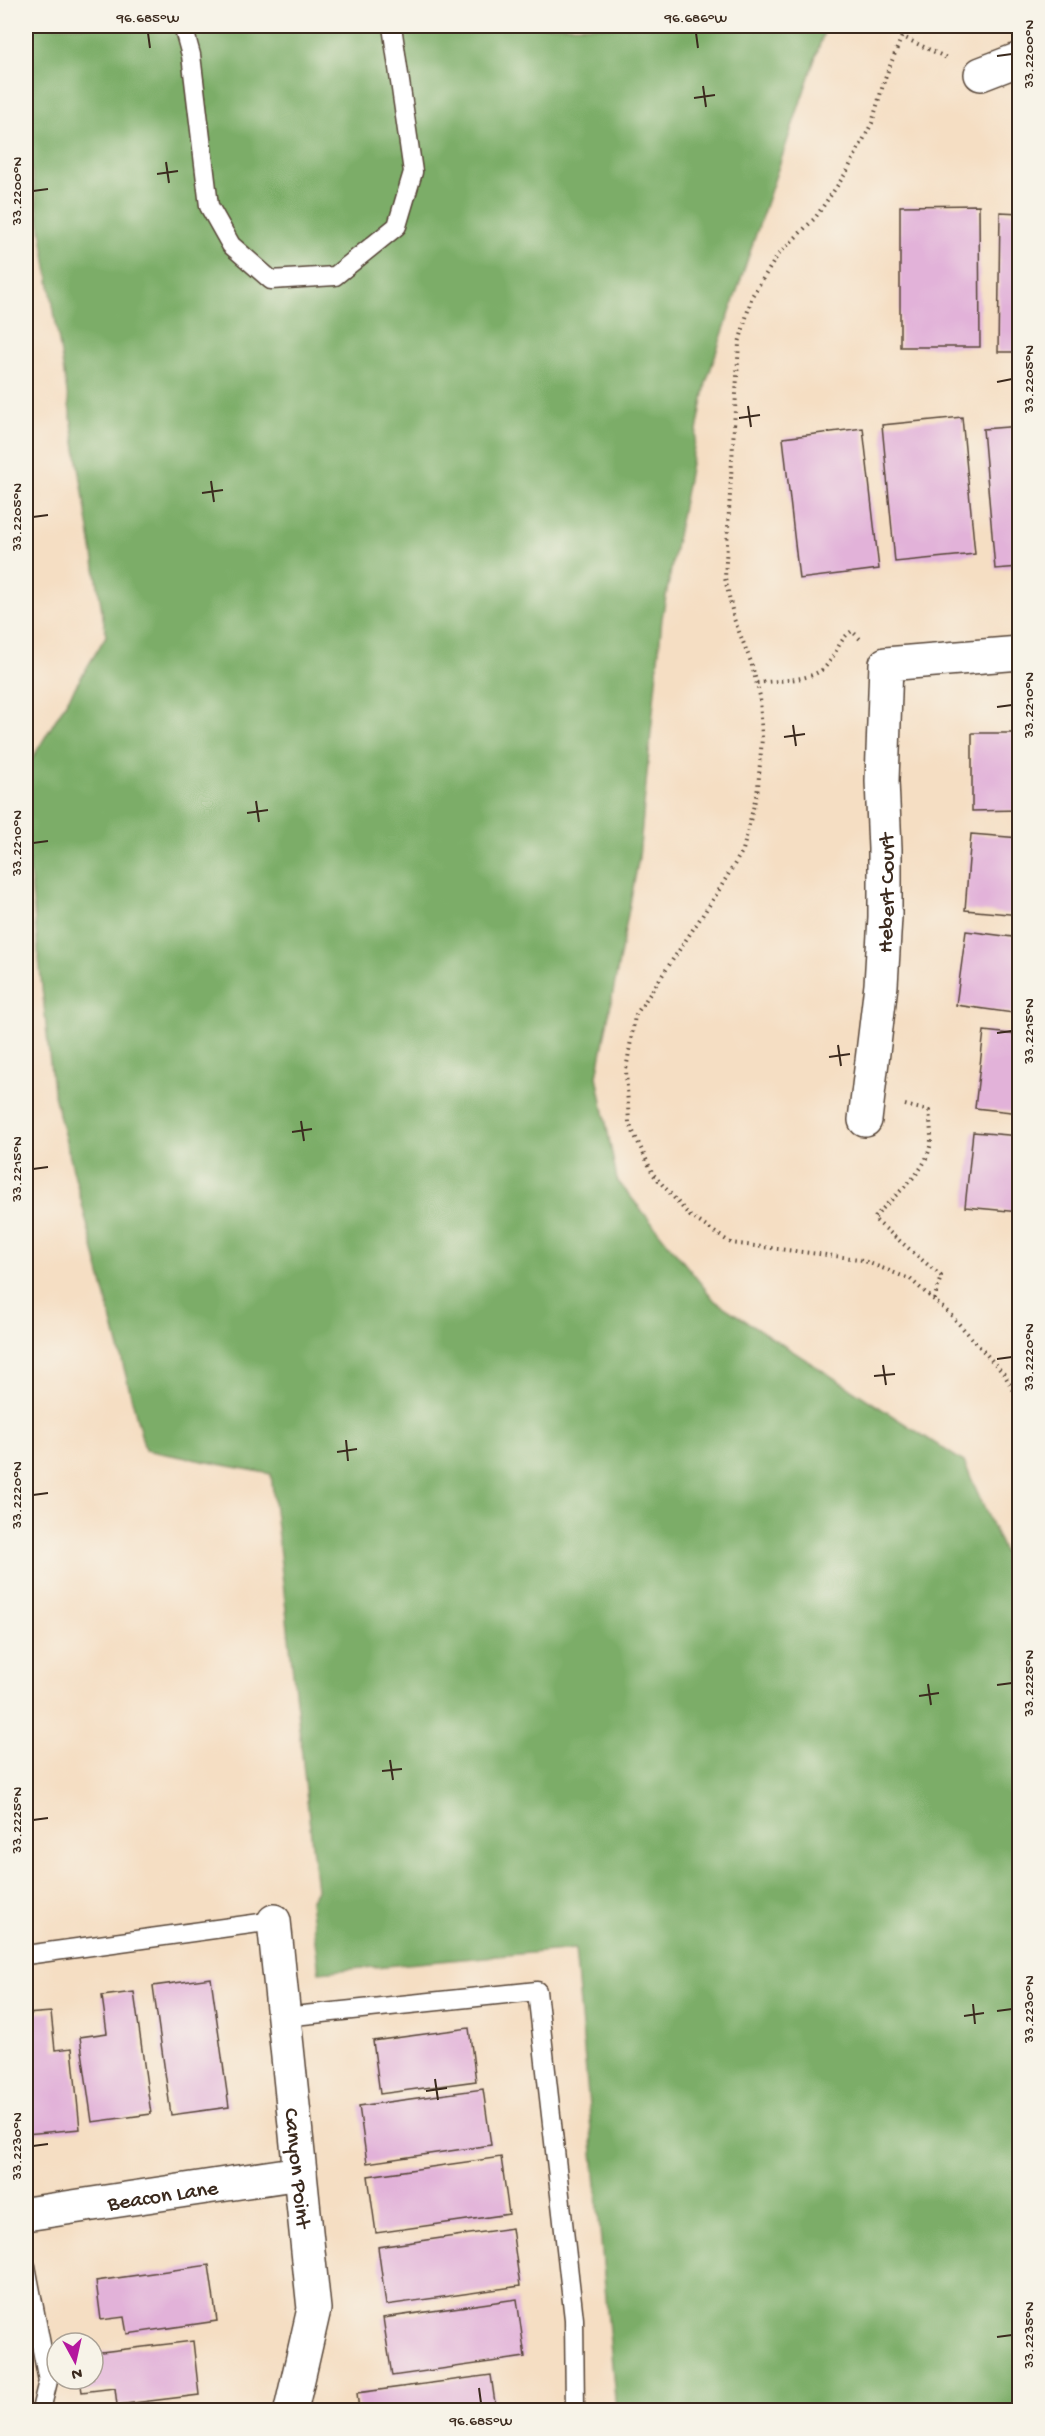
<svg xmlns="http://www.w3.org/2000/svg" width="1045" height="2436" font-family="'Gochi Hand',sans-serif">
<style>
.forest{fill:#7bad68;stroke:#5b6c43;stroke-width:1.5}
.building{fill:#e2b2d9}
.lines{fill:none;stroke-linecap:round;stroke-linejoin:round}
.lane-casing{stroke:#574537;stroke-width:21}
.street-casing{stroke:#574537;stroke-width:36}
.path{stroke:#574537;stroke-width:4;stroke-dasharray:1.5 4.5;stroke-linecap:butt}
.lane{stroke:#fff;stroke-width:18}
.street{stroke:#fff;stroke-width:33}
.ticks{fill:none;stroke:#3b2a1e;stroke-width:2}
.labels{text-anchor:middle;stroke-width:6;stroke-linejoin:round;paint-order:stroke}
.street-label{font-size:22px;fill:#3b2a1e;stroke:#f7f3e8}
.neatline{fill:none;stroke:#3b2a1e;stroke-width:2}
.ticks-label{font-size:15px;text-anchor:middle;fill:#3b2a1e}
</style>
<rect width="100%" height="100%" fill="#f7f3e8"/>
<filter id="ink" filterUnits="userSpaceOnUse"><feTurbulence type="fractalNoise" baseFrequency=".0167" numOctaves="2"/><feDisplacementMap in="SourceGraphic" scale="12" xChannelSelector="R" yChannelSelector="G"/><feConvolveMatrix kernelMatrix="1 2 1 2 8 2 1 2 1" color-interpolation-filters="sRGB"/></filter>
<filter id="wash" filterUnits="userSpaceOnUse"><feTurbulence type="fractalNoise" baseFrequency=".008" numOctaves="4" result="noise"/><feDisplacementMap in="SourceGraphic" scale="24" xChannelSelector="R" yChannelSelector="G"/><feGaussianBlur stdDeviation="1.35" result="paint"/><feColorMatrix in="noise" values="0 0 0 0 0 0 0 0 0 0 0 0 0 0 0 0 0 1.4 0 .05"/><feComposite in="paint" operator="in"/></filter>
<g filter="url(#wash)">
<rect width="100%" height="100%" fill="#f5dec3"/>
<path class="forest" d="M 26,26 L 826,26 L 706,383 L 662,618 L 639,857 L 597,1076 L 617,1180 L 715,1301 L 964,1462 L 1019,1586 L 1019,2410 L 616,2410 L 575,1949 L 319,1972 L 310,1901 L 317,1890 L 271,1474 L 145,1450 L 53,1091 L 26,836 L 26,769 L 106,636 L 26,136 Z"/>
<g id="blocks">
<path class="building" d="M 979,205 L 980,347 L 900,347 L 900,206 Z
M 1000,212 L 1020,213 L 1020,352 L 998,352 Z
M 962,417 L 975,554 L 895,562 L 882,425 Z
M 1020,426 L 1020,567 L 995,569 L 983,429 Z
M 863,428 L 879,569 L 799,579 L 783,438 Z
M 972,733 L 1020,733 L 1020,810 L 972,811 Z
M 971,834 L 1020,838 L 1020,915 L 965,910 Z
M 966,931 L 1020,938 L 1020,1014 L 956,1005 Z
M 984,1031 L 1020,1035 L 1020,1113 L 975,1108 Z
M 973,1132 L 1020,1136 L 1020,1212 L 965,1207 Z
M 211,1978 L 229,2107 L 171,2115 L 153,1986 Z
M 134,1992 L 151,2114 L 92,2122 L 80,2037 L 107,2033 L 102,1996 Z
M 51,2012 L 55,2050 L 72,2048 L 80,2129 L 26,2134 L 26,2014 Z
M 469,2028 L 476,2081 L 380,2094 L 373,2041 Z
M 483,2089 L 491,2145 L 367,2163 L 359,2106 Z
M 501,2157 L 509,2214 L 376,2233 L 368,2176 Z
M 512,2228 L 520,2286 L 386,2305 L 378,2247 Z
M 209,2265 L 217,2321 L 127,2334 L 124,2317 L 101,2320 L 96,2281 Z
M 517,2299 L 525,2357 L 392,2376 L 383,2318 Z
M 193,2341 L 199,2395 L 117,2405 L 115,2388 L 82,2392 L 80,2379 L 93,2379 L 93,2353 Z
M 491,2375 L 496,2410 L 359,2410 L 357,2393 Z"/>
</g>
</g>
<g filter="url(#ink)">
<use href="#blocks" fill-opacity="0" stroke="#574537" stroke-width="1.5"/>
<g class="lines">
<g class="lane-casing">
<path id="lane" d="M 183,26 L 191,55 L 209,206 L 231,245 L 271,280 L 335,276 L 397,226 L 413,172 L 392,26
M 26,1955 L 274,1921
M 284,2017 L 537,1991 L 574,2319 L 575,2410
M 26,2266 L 48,2381 L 41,2410"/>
</g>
<g class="street-casing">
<g id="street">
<path d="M 981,74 L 1020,59"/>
<path id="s1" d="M 865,1120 L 881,985 L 885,917 L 885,849 L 882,781 L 886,664 L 1020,653"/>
<path id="s2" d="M 274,1921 L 314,2309 L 291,2410"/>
<path id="s3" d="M 26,2214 L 300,2173"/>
</g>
</g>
<path class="path" d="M 906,26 L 885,78 L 872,123 L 846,173 L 815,218 L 778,255 L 752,296 L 739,343 L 725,578 L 734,619 L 751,662 L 760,696 L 762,738 L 758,788 L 743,850 L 716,895 L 635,1016 L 626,1070 L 629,1123 L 653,1174 L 690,1216 L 731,1243 L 859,1259 L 910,1279 L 950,1314 L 1004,1374 L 1020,1402
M 901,36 L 949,59
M 757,683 C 777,680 812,682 826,666 C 837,654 838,640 852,631 L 860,639
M 905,1105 L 929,1111 C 930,1120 931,1130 931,1140 C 928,1175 893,1193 874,1219 L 941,1276 L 934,1300"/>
<use href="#lane" class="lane"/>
<use href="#street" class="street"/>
</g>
</g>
<path class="ticks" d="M 148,33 L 150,48M 696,33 L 698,48M 997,56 L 1012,54M 703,86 L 706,107M 694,98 L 715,95M 166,162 L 169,183M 157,174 L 178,171M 33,191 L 48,189M 997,382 L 1012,379M 748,406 L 751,427M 739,418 L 760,415M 211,481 L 214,502M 202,493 L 223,490M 33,517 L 48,515M 997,707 L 1012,705M 793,725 L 796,746M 784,737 L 805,734M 256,801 L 259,822M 247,813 L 268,810M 33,843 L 48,841M 997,1033 L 1012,1031M 838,1045 L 841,1066M 829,1057 L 850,1054M 301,1121 L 304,1141M 292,1132 L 312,1129M 33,1169 L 48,1167M 997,1359 L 1012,1357M 883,1365 L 886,1385M 874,1376 L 895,1374M 346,1440 L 348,1461M 337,1452 L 357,1449M 33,1495 L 48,1493M 928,1684 L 931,1705M 997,1685 L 1012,1683M 919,1696 L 939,1693M 390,1760 L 393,1780M 382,1771 L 402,1769M 33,1820 L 48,1818M 973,2004 L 975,2024M 997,2011 L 1012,2009M 964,2016 L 984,2013M 435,2079 L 438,2100M 426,2091 L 447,2088M 33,2146 L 48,2144M 997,2337 L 1012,2335M 479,2388 L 481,2403"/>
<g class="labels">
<g class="street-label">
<text dy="8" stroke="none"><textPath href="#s1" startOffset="228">Hebert Court</textPath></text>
<text dy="8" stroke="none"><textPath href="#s2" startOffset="248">Canyon Point</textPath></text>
<text dy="8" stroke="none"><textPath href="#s3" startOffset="138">Beacon Lane</textPath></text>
</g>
</g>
<rect width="1045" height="2436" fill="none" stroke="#f7f3e8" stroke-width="66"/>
<g transform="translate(75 2361) rotate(172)"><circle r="28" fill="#f7f3e8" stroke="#aca397" stroke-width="1.5"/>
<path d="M0-4.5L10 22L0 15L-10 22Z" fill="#b5179e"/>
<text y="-9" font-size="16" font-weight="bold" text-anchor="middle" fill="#3b2a1e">N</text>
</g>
<rect x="33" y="33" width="979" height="2370" class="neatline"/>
<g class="ticks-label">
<text x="148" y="22">96.685°W</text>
<text x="696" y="22">96.686°W</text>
<text transform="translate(1028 54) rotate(-90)" y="5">33.2200°N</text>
<text transform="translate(16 191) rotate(-90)" y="5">33.2200°N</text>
<text transform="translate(1028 379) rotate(-90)" y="5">33.2205°N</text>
<text transform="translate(16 517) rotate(-90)" y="5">33.2205°N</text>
<text transform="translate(1028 705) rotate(-90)" y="5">33.2210°N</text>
<text transform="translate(16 843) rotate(-90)" y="5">33.2210°N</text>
<text transform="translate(1028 1031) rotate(-90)" y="5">33.2215°N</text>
<text transform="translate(16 1169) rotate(-90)" y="5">33.2215°N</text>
<text transform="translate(1028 1357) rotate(-90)" y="5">33.2220°N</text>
<text transform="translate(16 1495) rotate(-90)" y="5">33.2220°N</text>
<text transform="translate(1028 1683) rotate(-90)" y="5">33.2225°N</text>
<text transform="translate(16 1820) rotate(-90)" y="5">33.2225°N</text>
<text transform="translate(1028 2009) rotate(-90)" y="5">33.2230°N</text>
<text transform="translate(16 2146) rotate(-90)" y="5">33.2230°N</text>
<text transform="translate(1028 2335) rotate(-90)" y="5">33.2235°N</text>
<text x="481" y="2425">96.685°W</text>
</g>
</svg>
